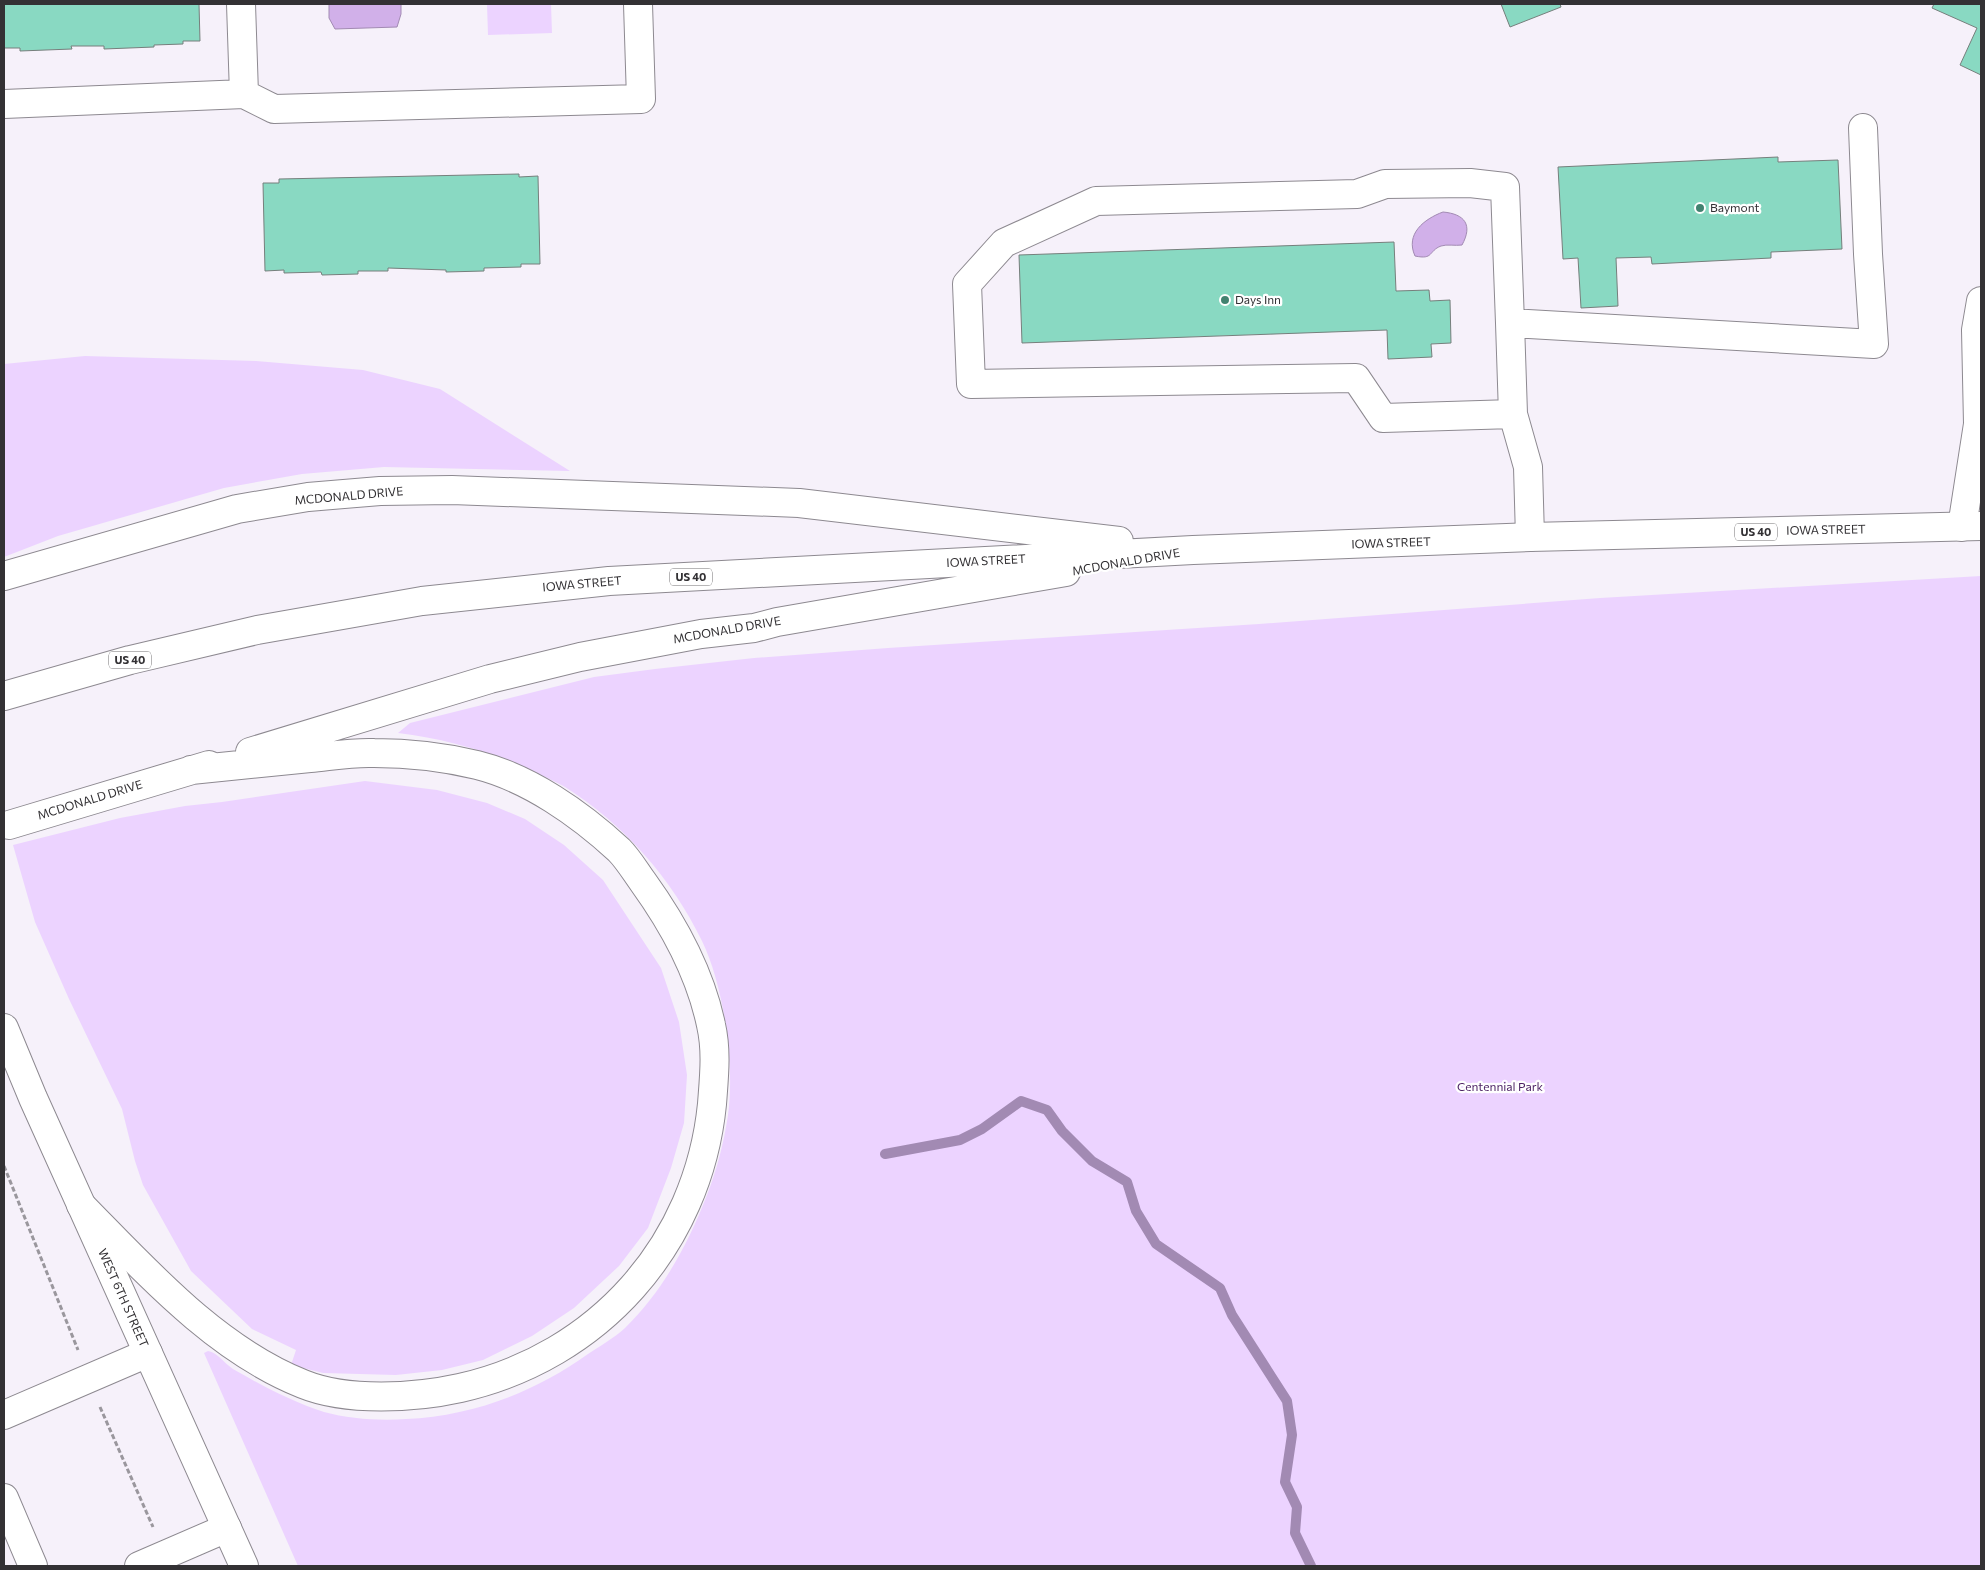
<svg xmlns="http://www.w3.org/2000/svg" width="1985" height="1570" font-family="Commissioner,sans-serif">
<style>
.green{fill:#ecd3ff}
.water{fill:#d1b0e9;stroke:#a28ab3}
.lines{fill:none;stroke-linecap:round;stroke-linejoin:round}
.stream{stroke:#a28ab3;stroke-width:10}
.building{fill:#89d9c2;stroke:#767f7c}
.minor-casing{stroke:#8d8990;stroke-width:30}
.major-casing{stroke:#8d8990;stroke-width:30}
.highway-casing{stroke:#8d8990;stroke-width:30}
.path{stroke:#9a979d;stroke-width:3;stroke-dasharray:5 2.5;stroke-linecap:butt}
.minor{stroke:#fff;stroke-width:28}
.major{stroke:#fff;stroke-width:28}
.highway{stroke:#fff;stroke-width:28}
.poi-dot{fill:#428270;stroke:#fff;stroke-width:2}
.labels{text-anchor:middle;stroke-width:4.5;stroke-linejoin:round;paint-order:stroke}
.shield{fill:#fff;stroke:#706f71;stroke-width:1}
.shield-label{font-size:11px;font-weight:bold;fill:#333134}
.poi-label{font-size:12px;fill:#333134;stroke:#fff;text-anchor:start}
.street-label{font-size:12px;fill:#333134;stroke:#fff}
.park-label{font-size:12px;fill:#4d2365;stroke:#fff}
</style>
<rect width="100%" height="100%" fill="#f6f1fa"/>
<path class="green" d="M 487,4 L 551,4 L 552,33 L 488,35 Z
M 85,356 L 256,361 L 363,370 L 440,389 L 570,471 L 384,467 L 302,474 L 224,488 L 58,536 L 4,557 L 4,364 Z
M 1981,576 L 1981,1566 L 298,1566 L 204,1353 L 208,1351 C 218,1353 224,1363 233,1369 C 238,1372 244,1375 249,1378 C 272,1391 299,1404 324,1412 C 349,1419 381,1421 406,1419 C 473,1416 535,1392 588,1354 C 600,1346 614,1338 625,1328 C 663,1291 688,1244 707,1195 C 717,1169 724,1142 728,1115 C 735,1066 724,986 702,941 C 672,879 624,824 565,787 C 557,782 546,778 537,773 C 492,752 447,739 398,733 L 410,723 L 594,677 L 655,669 L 754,658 L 888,648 L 1259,624 L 1600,598 Z
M 365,781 L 437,790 L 487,803 L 525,819 L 564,845 L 603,880 L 661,968 L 679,1022 L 687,1075 L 684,1123 L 671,1168 L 648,1228 L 619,1266 L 574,1308 L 532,1336 L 483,1360 L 442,1370 L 396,1375 L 323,1373 L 291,1365 L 296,1350 L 252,1329 L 191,1271 L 143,1185 L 135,1161 L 122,1109 L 69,999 L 35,922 L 13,845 L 120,818 L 185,806 L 222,802 Z"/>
<path class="water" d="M 329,4 L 401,4 L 401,14 L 397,27 L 335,29 L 329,18 Z
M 1443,212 C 1465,214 1473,225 1462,245 C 1455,246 1447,244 1441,246 C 1428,251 1434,260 1415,256 C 1405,234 1424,219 1443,212 Z"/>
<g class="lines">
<path class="stream" d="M 885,1154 L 960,1140 L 982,1129 L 1021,1101 L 1047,1110 L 1062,1131 L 1092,1161 L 1127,1182 L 1136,1211 L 1156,1244 L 1220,1288 L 1232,1315 L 1287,1401 L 1292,1435 L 1285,1482 L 1297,1507 L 1295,1533 L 1311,1566"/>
</g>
<path class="building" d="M 4,4 L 199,4 L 200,41 L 183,41 L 183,44 L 154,45 L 154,47 L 104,49 L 104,46 L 71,46 L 72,49 L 20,51 L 20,48 L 4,48 Z
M 1501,4 L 1560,4 L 1561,7 L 1510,27 Z
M 1934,4 L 1981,4 L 1981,75 L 1960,65 L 1977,28 L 1932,8 Z
M 1778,157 L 1778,162 L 1838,160 L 1842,249 L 1771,252 L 1771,258 L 1652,264 L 1651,257 L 1616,258 L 1618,306 L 1581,308 L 1578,258 L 1563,259 L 1558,167 Z
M 519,174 L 519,177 L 538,176 L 540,264 L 521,264 L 521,267 L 484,268 L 484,271 L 446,272 L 446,270 L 388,268 L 388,271 L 358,271 L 358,274 L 322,275 L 321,272 L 284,273 L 284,270 L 265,271 L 263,183 L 279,183 L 279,179 Z
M 1394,242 L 1396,291 L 1429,290 L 1430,301 L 1450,300 L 1451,343 L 1431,344 L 1432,357 L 1388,359 L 1387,330 L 1022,343 L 1019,255 Z"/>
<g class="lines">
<g class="minor-casing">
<path id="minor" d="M 241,4 L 244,94
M 4,104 L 244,94 L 274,109 L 641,99 L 638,4
M 1510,323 L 1505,187 L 1470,183 L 1385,184 L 1357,194 L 1096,201 L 1004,243 L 967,284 L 971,384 L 1356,378 L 1383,418 L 1513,414
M 1962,527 L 1978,424 L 1976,330 L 1981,301
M 1530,537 L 1528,467 L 1513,414 L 1510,323 L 1874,344 L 1868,254 L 1863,128
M 4,1415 L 148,1353
M 4,1498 L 33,1566
M 139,1566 L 227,1528"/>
</g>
<g class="major-casing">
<path id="major" d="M 4,1028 L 33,1098 L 244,1566"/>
</g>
<g class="highway-casing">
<path id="highway" d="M 4,576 L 237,509 L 308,497 L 380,491 L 452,490 L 799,503 L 1119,541
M 4,696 L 130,660 L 257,630 L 422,601 L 609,581 L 1193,550 L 1530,537 L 1981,526
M 250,752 L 490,679 L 580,657 L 701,634 L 754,628 L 777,622 L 1066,572
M 9,825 L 209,765
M 81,1205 C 146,1271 215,1349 303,1384 C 347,1402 415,1398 460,1388 C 598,1357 698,1245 712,1104 C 714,1077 717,1051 711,1025 C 700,972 674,925 643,882 C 635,871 628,859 619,850 C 580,814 529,778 477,765 C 444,757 408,753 374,753 C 353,752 331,756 310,758 C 271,762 231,766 191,770"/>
</g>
<path class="path" d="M 4,1166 L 78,1350
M 100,1407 L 153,1527"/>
<use href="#minor" class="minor"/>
<use href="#major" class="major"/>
<use href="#highway" class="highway"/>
</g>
<g class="poi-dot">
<circle cx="1700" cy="208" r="5"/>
<circle cx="1225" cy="300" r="5"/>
</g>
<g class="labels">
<g class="shield">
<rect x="1735" y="523.5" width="42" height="17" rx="4"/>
<rect x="670" y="568.5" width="42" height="17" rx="4"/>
<rect x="109" y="651.5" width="42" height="17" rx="4"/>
</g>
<g class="shield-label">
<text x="1756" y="536">US 40</text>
<text x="691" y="581">US 40</text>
<text x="130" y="664">US 40</text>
</g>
<g class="poi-label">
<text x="1710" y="212">Baymont</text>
<text x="1235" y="304">Days Inn</text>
</g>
<g class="street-label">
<text transform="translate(349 496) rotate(-5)" y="4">MCDONALD DRIVE</text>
<text transform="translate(1826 530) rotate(-1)" y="4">IOWA STREET</text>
<text transform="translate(1391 543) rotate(-2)" y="4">IOWA STREET</text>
<text transform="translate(986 561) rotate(-3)" y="4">IOWA STREET</text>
<text transform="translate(1126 562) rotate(-10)" y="4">MCDONALD DRIVE</text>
<text transform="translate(582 584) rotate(-5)" y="4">IOWA STREET</text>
<text transform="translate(727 630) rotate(-10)" y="4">MCDONALD DRIVE</text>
<text transform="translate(90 800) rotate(-17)" y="4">MCDONALD DRIVE</text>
<text transform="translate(123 1298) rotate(66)" y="4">WEST 6TH STREET</text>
</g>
<g class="park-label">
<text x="1500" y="1091">Centennial Park</text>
</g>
</g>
<rect width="1985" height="1570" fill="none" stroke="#333134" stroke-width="10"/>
</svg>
